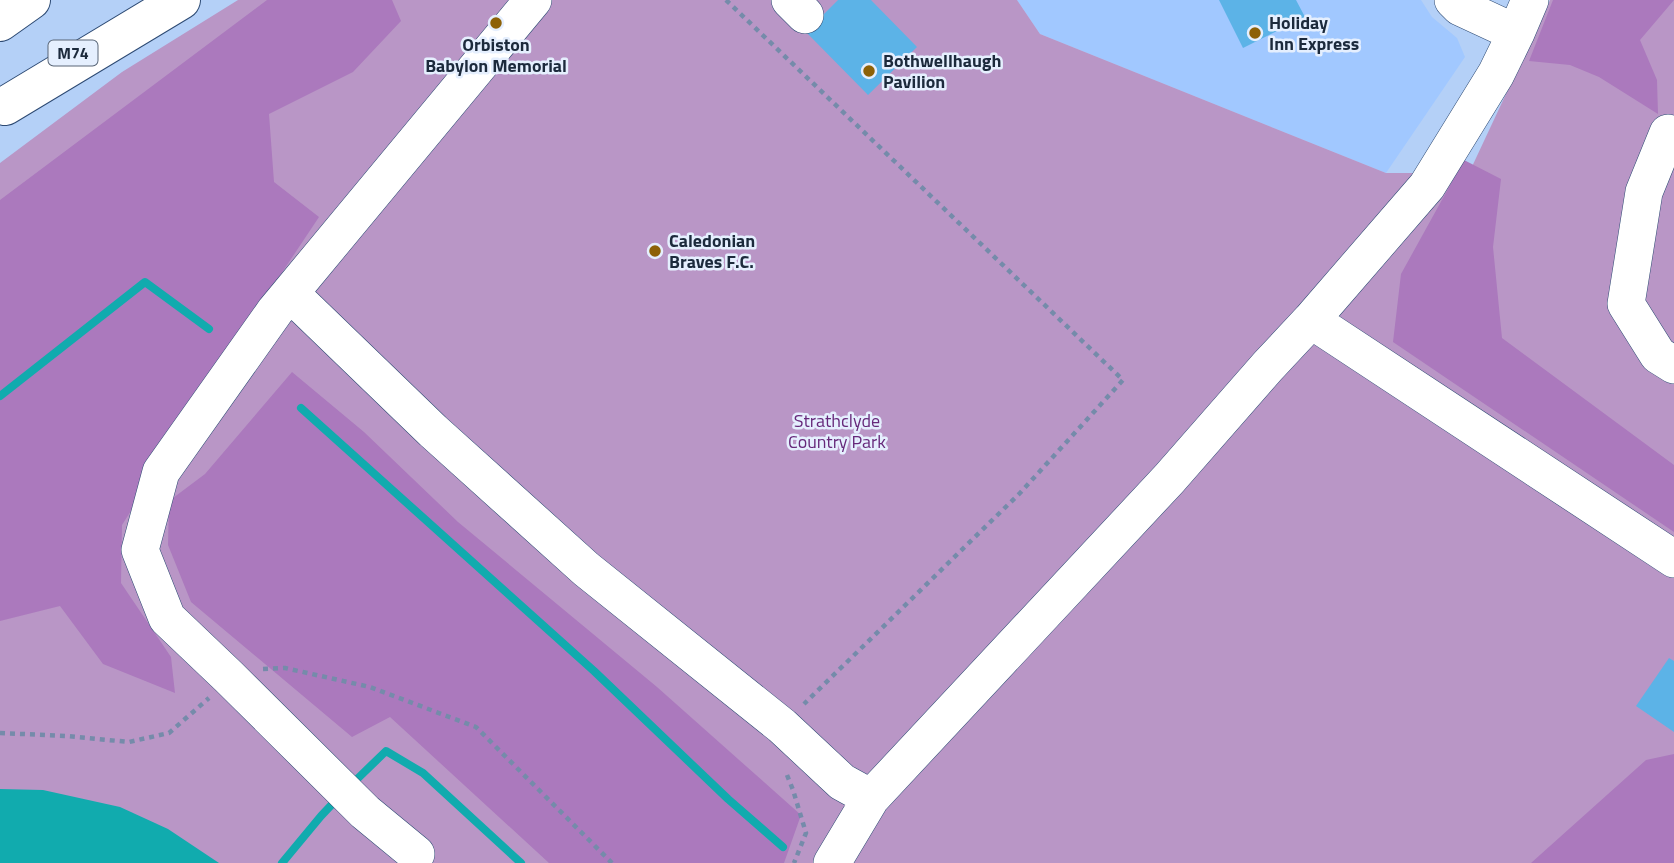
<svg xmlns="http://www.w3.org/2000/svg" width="1674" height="863" font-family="'Titillium Web',sans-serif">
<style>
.built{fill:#a1c8ff}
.green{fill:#b996c6}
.forest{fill:#ab79bd}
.water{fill:#11abae}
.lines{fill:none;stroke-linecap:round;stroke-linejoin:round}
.stream{stroke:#11abae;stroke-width:8}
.building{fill:#5cb3e7}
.minor-casing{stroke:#2d4a73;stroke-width:38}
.highway-casing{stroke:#2d4a73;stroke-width:40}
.path{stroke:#758baa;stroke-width:4.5;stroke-dasharray:5 5;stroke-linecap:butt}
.minor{stroke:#fff;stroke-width:37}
.highway{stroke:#fff;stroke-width:38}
.poi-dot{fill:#8d6107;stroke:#e5effe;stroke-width:2.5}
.labels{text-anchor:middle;stroke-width:5;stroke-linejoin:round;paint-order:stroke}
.shield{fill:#e5effe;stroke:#586576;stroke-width:2}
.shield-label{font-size:16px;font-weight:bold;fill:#1c2a3c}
.poi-label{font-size:18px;font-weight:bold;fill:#1c2a3c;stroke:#e5effe;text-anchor:start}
.park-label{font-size:18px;fill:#66287a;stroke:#e5effe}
</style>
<rect width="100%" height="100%" fill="#b4d0f7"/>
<path class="built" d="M 1017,0 L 1421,0 L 1432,17 L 1457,38 L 1465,57 L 1386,173 L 1040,34 Z"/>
<path class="green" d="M 238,0 L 1017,0 L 1040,34 L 1386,173 L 1469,173 L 1550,0 L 1674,0 L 1674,863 L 0,863 L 0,163 L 122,72 Z"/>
<path class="forest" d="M 267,0 L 392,0 L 401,21 L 353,72 L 269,114 L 274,182 L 319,217 L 275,283 L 122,525 L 121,583 L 171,657 L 175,693 L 103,664 L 60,606 L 0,621 L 0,200 Z
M 1553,0 L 1674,0 L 1640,40 L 1657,80 L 1658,114 L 1599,77 L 1570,65 L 1529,61 Z
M 1464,160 L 1501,179 L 1493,247 L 1502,338 L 1674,465 L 1674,532 L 1393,342 L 1401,274 Z
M 292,372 L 364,432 L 458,522 L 657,687 L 801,815 L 784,863 L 549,863 L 390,717 L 352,737 L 191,602 L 168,545 L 169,501 L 205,474 Z
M 1674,754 L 1674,863 L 1531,863 L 1646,760 Z"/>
<path class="water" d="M 0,789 L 43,790 L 120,807 L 168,829 L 219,863 L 0,863 Z"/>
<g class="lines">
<path class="stream" d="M 0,396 L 145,282 L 209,329
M 301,408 L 594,671 L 728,799 L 783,847
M 351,785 L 386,751 L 423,773 L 521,863
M 282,863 L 321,816 L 337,799"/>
</g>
<path class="building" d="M 838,0 L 871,0 L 917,47 L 868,95 L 806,32 Z
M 1219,0 L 1296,0 L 1305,17 L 1243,48 Z
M 1669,658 L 1674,661 L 1674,732 L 1636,706 Z"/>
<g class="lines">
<g class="minor-casing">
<path id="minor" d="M 533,0 L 290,293 L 433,431 L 586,569 L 782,726 L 842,782 L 871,798
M 790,0 L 805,15
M 1453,0 L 1460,7 L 1516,33
M 1668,133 L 1644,192 L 1626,304 L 1658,355 L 1674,365
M 290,293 L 275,311 L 161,472 L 140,550 L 167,618 L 229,677 L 365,812 L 416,854
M 1311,320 L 1674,559
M 832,863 L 871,798 L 1169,479 L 1268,366 L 1311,320 L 1427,186 L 1496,74 L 1516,33 L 1530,0"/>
</g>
<g class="highway-casing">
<path id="highway" d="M 0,22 L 31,0
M 5,106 L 181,0"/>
</g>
<path class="path" d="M 726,0 L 1123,380 L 1020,493 L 804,704
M 263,669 L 285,668 L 370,687 L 476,727 L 612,863
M 0,733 L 67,736 L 129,742 L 169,733 L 209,698
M 787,775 L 793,790 L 806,833 L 794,863"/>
<use href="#minor" class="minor"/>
<use href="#highway" class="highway"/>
</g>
<g class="poi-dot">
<circle cx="496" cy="23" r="7"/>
<circle cx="1255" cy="33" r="7"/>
<circle cx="869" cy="71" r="7"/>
<circle cx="655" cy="251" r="7"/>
</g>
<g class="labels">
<rect class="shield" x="48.5" y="40.5" width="49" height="25" rx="5"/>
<g class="shield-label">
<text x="73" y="59">M74</text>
</g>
<g class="poi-label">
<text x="1269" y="29">Holiday<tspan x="1269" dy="21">Inn Express</tspan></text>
<text x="496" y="51" text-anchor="middle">Orbiston<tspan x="496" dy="21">Babylon Memorial</tspan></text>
<text x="883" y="67">Bothwellhaugh<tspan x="883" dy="21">Pavilion</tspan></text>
<text x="669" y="247">Caledonian<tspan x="669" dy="21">Braves F.C.</tspan></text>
</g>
<g class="park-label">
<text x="837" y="427">Strathclyde<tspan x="837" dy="21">Country Park</tspan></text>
</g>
</g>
</svg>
